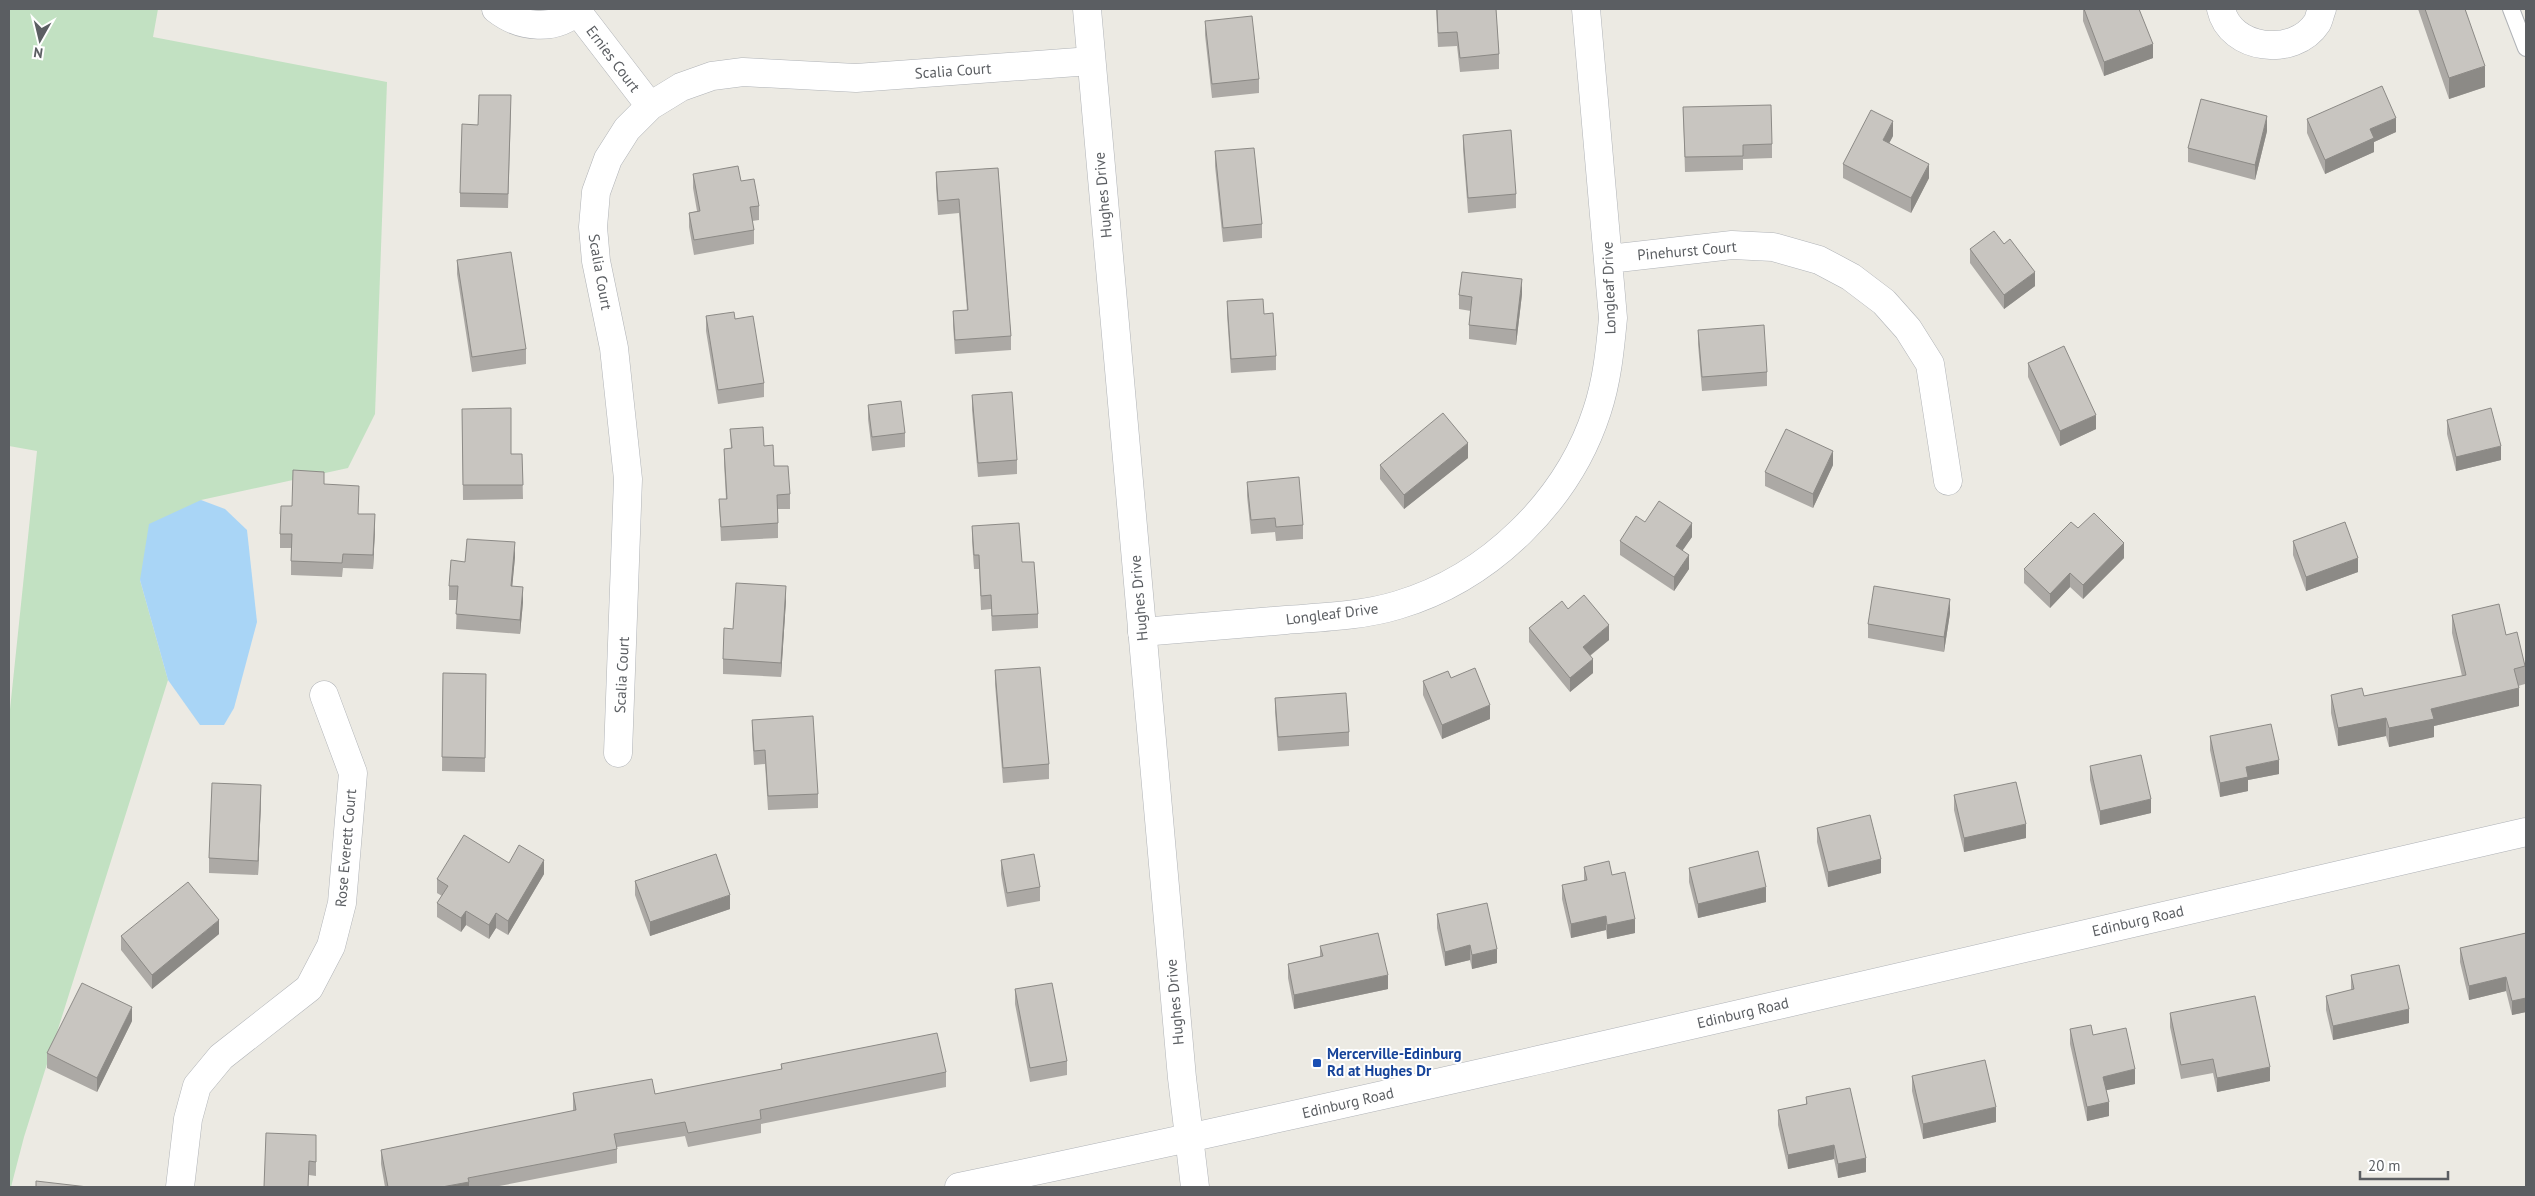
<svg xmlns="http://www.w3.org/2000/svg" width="2535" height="1196" font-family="'PT Sans',sans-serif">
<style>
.green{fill:#c2e1c2}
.water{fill:#a9d5f6}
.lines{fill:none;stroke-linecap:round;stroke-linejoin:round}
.service-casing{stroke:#b0b3b7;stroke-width:18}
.minor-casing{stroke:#b0b3b7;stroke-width:29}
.tertiary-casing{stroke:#b0b3b7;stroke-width:29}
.secondary-casing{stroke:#afb2b7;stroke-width:29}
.service{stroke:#fff;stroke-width:16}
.minor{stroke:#fff;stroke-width:28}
.tertiary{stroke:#fff;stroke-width:28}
.secondary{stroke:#fff;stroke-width:28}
.wall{fill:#aca9a5}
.shaded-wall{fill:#8c8a86}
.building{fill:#c8c5c0;stroke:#8c8a86}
.transit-dot{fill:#1a4fb4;stroke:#fff;stroke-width:2}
.labels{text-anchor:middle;stroke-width:4;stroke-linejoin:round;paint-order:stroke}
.street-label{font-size:15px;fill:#5b5e62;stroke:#fff}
.transit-label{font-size:15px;font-weight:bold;fill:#164399;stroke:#fff;text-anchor:start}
</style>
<rect width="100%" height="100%" fill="#eceae3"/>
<path class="green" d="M 9,9 L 158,9 L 153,37 L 387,82 L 375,414 L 348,468 L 201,500 L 140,580 L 168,680 L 24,1137 L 11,1187 L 9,1187 L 9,719 L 37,451 L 9,446 Z"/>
<path class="water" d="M 201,500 L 225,509 L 247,530 L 257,622 L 234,708 L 224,725 L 200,725 L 168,680 L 140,580 L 149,524 Z"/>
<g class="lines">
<g class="service-casing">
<path id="service" d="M 2511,9 L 2526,48"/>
</g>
<g class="minor-casing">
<path id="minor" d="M 496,9 C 520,28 556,32 579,9
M 2221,9 C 2230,50 2294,58 2317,23 C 2319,20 2320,13 2322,9
M 577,11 L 650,106
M 1609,259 L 1732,245 L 1773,247 L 1819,260 L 1851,277 L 1884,302 L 1908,329 L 1930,364 L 1948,481
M 1142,632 C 1190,628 1238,624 1286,620 C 1324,617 1362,616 1398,605 C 1489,578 1568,501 1597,411 C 1607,381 1610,350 1613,318 L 1586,9
M 618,753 L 628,479 L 614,348 L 596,261 L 593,227 L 596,192 L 608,159 L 627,129 L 650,106 L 681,87 L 712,76 L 743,72 L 856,78 L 1091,61
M 180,1187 L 188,1119 L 197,1086 L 221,1057 L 309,988 L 331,946 L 342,903 L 353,773 L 324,695"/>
</g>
<g class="tertiary-casing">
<path id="tertiary" d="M 1087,9 L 1182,1078 L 1195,1187"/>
</g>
<g class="secondary-casing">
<path id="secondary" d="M 959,1187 C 1483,1077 2004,952 2526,832"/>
</g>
<use href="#service" class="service"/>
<use href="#minor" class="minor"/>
<use href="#tertiary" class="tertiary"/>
<use href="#secondary" class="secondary"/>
</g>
<path class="wall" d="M 1436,9 L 1496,9 L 1499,54 L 1499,69 L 1460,72 L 1457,46 L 1438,47 Z
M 2083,9 L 2139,9 L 2153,58 L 2104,76 L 2083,21 Z
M 2418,9 L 2465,9 L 2485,87 L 2449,99 Z
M 1205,21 L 1259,79 L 1259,93 L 1212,98 L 1205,35 Z
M 1683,107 L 1772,144 L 1772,158 L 1743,159 L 1743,170 L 1685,172 Z
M 511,110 L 508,208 L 460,207 L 460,193 L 478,125 Z
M 2307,119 L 2396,132 L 2374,142 L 2374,152 L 2325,174 L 2307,133 Z
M 2267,131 L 2255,180 L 2188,162 L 2188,148 Z
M 1463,135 L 1516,194 L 1516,208 L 1468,213 L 1463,149 Z
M 1893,136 L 1889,143 L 1929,178 L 1911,213 L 1843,178 L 1843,164 Z
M 1215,151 L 1262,224 L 1262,238 L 1223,242 L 1215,166 Z
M 998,168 L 1011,336 L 1011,350 L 955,354 L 953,325 L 953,311 L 967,310 L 959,213 L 938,215 L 936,187 L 936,172 Z
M 693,174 L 741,181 L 759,206 L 759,220 L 752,221 L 754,230 L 754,244 L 694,255 L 689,227 L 689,213 L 697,211 L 693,188 Z
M 2004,244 L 2035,286 L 2004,309 L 1970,263 L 1970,249 Z
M 457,260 L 526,349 L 526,364 L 472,372 L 457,274 Z
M 1522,294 L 1516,345 L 1469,339 L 1469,325 L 1471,311 L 1459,309 L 1459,295 Z
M 1227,301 L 1264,314 L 1276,356 L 1276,370 L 1231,373 L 1227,315 Z
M 706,316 L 735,319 L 764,383 L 764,397 L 718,404 L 706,331 Z
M 1698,330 L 1767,372 L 1767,386 L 1702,391 L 1698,344 Z
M 2028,363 L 2096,429 L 2060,446 L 2028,377 Z
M 972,395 L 1017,460 L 1017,474 L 978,477 L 972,410 Z
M 868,405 L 905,433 L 905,447 L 872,451 L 868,419 Z
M 462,409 L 511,454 L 522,454 L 523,499 L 463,500 Z
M 2447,420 L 2501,460 L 2456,471 L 2447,434 Z
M 730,429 L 764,446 L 774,466 L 790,494 L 790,509 L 778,509 L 778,538 L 721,541 L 719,499 L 726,499 L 724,463 L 724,449 L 731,448 Z
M 1468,458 L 1404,509 L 1380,479 L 1380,465 Z
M 1833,465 L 1813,508 L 1765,486 L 1765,472 Z
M 1247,482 L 1303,525 L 1303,539 L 1276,541 L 1275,532 L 1251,534 L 1247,496 Z
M 324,484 L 375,529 L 373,569 L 343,568 L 342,577 L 291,575 L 291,548 L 280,548 L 280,534 L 292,506 Z
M 1645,522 L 1692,537 L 1682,550 L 1689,569 L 1674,591 L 1620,555 L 1620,541 Z
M 972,526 L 1022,562 L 1038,614 L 1038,628 L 992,631 L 991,609 L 981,610 L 979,569 L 974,569 L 972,541 Z
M 2078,528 L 2124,558 L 2083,599 L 2070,587 L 2050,608 L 2024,583 L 2024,569 Z
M 2293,541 L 2358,572 L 2306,591 L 2293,555 Z
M 515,557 L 512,586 L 523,602 L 520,634 L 456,629 L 457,600 L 449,600 L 449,586 L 465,562 Z
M 786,600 L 781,677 L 723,674 L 723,659 L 733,629 Z
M 1568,609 L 1609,640 L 1590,656 L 1593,673 L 1570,692 L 1529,642 L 1529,628 Z
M 1950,613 L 1944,652 L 1868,638 L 1868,624 Z
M 2452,615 L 2506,635 L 2525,666 L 2525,684 L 2518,686 L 2519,706 L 2434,726 L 2434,737 L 2389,747 L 2386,736 L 2338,746 L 2331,713 L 2331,695 L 2364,696 L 2462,676 L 2452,633 Z
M 995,670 L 1049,764 L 1049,779 L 1003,783 L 995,684 Z
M 443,673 L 486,674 L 485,772 L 442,771 Z
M 1451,678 L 1490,719 L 1442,739 L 1423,695 L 1423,681 Z
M 1275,698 L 1349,732 L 1349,746 L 1278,751 L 1275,712 Z
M 752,720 L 818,794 L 818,808 L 768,810 L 765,764 L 754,765 L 752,734 Z
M 2210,736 L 2279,774 L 2248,780 L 2248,791 L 2220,797 L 2210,750 Z
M 2090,766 L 2151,813 L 2100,825 L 2090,780 Z
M 1954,795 L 2026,838 L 1964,852 L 1954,810 Z
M 261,800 L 258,875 L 209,873 L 209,858 Z
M 1817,828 L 1881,873 L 1828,887 L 1817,842 Z
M 1001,860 L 1040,887 L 1040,901 L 1007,907 L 1001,874 Z
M 509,863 L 544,874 L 508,935 L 496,928 L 489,939 L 466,925 L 461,932 L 437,917 L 437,903 L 442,896 L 437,893 L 437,879 Z
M 1584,867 L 1612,875 L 1635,933 L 1607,939 L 1606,930 L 1571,938 L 1562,899 L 1562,885 L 1584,881 Z
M 1689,868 L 1766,902 L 1698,918 L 1689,882 Z
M 635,881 L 730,909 L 650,936 L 635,895 Z
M 1437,914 L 1497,963 L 1472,969 L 1470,960 L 1445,966 L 1437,928 Z
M 2526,933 L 2526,1012 L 2512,1015 L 2506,991 L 2469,1000 L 2460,962 L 2460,948 Z
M 219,934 L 152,989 L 121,950 L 121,936 Z
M 1320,946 L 1388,989 L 1294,1009 L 1288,978 L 1288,964 L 1320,957 Z
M 2351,975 L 2409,1023 L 2333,1040 L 2326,1010 L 2326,996 L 2351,990 Z
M 1015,989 L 1067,1061 L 1067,1075 L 1030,1082 L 1015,1004 Z
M 2170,1013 L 2270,1081 L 2217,1092 L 2213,1073 L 2181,1079 L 2170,1027 Z
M 132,1021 L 97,1092 L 47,1068 L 47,1053 Z
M 2070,1029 L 2093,1035 L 2135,1084 L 2106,1090 L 2109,1116 L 2087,1121 L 2070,1044 Z
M 781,1064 L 946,1072 L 946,1087 L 761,1124 L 761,1133 L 688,1147 L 685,1136 L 617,1147 L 617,1163 L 494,1187 L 385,1187 L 381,1164 L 381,1150 L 573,1111 L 573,1093 L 655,1094 L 781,1070 Z
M 1912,1076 L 1996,1122 L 1923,1139 L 1912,1091 Z
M 1806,1097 L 1866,1172 L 1838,1178 L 1834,1159 L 1788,1169 L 1778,1125 L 1778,1110 L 1806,1104 Z
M 316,1149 L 316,1176 L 309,1175 L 264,1187 Z"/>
<path class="shaded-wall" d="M 2153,44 L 2153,58 L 2104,76 L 2104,62 Z
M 2485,66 L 2485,87 L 2449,99 L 2449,78 Z
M 2267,116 L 2267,131 L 2255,180 L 2255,165 Z
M 2396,118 L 2396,132 L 2374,142 L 2374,152 L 2325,174 L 2325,160 L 2370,129 Z
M 1893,121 L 1893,136 L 1883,155 L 1883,140 Z
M 1929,164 L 1929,178 L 1911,213 L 1911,198 Z
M 2035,272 L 2035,286 L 2004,309 L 2004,295 Z
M 1522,279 L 1522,294 L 1516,345 L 1516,330 Z
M 2096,415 L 2096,429 L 2060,446 L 2060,431 Z
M 1468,443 L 1468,458 L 1404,509 L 1404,495 Z
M 2501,446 L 2501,460 L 2456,471 L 2456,457 Z
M 1833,451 L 1833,465 L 1813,508 L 1813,494 Z
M 375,514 L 375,529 L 373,569 L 373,555 Z
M 1692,523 L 1692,537 L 1676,560 L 1676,546 Z
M 515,542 L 515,557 L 511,600 L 511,586 Z
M 2124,543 L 2124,558 L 2083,599 L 2083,585 Z
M 1689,555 L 1689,569 L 1674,591 L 1674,577 Z
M 2358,558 L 2358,572 L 2306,591 L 2306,577 Z
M 2070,573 L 2070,587 L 2050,608 L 2050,594 Z
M 786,586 L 786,600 L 781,677 L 781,663 Z
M 523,587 L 523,602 L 520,634 L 520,620 Z
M 1950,599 L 1950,613 L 1944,652 L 1944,637 Z
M 1609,625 L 1609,640 L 1583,661 L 1583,647 Z
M 1593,659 L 1593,673 L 1570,692 L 1570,678 Z
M 2519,688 L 2519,706 L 2434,726 L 2434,737 L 2389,747 L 2389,728 L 2431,709 Z
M 1490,705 L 1490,719 L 1442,739 L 1442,725 Z
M 2386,718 L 2386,736 L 2338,746 L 2338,728 Z
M 2279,760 L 2279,774 L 2248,780 L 2248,791 L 2220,797 L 2220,783 L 2246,767 Z
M 261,785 L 261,800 L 258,875 L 258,861 Z
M 2151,799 L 2151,813 L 2100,825 L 2100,811 Z
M 2026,824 L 2026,838 L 1964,852 L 1964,838 Z
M 1881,859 L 1881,873 L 1828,887 L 1828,872 Z
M 544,860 L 544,874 L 508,935 L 508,921 Z
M 1766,887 L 1766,902 L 1698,918 L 1698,904 Z
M 730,895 L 730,909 L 650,936 L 650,922 Z
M 466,911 L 466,925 L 461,932 L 461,918 Z
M 496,913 L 496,928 L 489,939 L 489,925 Z
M 1606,916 L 1606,930 L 1571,938 L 1571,924 Z
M 1635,919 L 1635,933 L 1607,939 L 1607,925 Z
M 219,920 L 219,934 L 152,989 L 152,975 Z
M 1470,945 L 1470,960 L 1445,966 L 1445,952 Z
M 1497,949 L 1497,963 L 1472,969 L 1472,955 Z
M 1388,975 L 1388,989 L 1294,1009 L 1294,995 Z
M 2506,977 L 2506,991 L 2469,1000 L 2469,986 Z
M 2526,998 L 2526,1012 L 2512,1015 L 2512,1001 Z
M 132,1007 L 132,1021 L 97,1092 L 97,1078 Z
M 2409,1009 L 2409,1023 L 2333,1040 L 2333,1026 Z
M 2270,1067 L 2270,1081 L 2217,1092 L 2217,1078 Z
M 2135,1069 L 2135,1084 L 2103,1091 L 2103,1077 Z
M 2109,1102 L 2109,1116 L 2087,1121 L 2087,1107 Z
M 1996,1107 L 1996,1122 L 1923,1139 L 1923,1124 Z
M 1834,1145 L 1834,1159 L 1788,1169 L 1788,1155 Z
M 1866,1158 L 1866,1172 L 1838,1178 L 1838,1164 Z
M 469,1182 L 469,1187 L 442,1187 Z"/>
<path class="building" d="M 1437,9 L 1496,9 L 1499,54 L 1460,58 L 1457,32 L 1438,33 Z
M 2084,9 L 2139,9 L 2153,44 L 2104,62 Z
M 2425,9 L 2465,9 L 2485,66 L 2449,78 Z
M 1252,16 L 1259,79 L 1212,84 L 1205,21 Z
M 2382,86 L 2396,118 L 2370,129 L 2374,138 L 2325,160 L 2307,119 Z
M 479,95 L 511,95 L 508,194 L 460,193 L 462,124 L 478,125 Z
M 2201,99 L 2267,116 L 2255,165 L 2188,148 Z
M 1771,105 L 1772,144 L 1743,145 L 1743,156 L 1685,157 L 1683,107 Z
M 1871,110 L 1893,121 L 1883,140 L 1929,164 L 1911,198 L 1843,164 Z
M 1511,130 L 1516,194 L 1468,198 L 1463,135 Z
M 1254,148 L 1262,224 L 1223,228 L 1215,151 Z
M 738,166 L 741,181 L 754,179 L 759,206 L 750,207 L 754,230 L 694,240 L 689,213 L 700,211 L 693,174 Z
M 998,168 L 1011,336 L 955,340 L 953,311 L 968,310 L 959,199 L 938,201 L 936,172 Z
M 1994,231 L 2004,244 L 2010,239 L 2035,272 L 2004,295 L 1970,249 Z
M 511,252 L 526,349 L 472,357 L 457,260 Z
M 1462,272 L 1522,279 L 1516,330 L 1469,325 L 1472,297 L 1459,295 Z
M 1263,299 L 1264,314 L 1273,313 L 1276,356 L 1231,359 L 1227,301 Z
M 734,312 L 735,319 L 753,316 L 764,383 L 718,390 L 706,316 Z
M 1764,325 L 1767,372 L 1702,377 L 1698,330 Z
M 2064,346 L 2096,415 L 2060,431 L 2028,363 Z
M 1012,392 L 1017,460 L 978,463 L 972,395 Z
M 901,401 L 905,433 L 872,437 L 868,405 Z
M 511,408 L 511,454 L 522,454 L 523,485 L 463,485 L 462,409 Z
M 2491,408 L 2501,446 L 2456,457 L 2447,420 Z
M 1443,413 L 1468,443 L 1404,495 L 1380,465 Z
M 763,427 L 764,446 L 773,445 L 774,466 L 788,466 L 790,494 L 777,495 L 778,523 L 721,527 L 719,499 L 727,499 L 724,449 L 732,448 L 730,429 Z
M 1786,429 L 1833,451 L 1813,494 L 1765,472 Z
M 293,470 L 324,472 L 324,484 L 359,486 L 358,514 L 375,514 L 373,555 L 343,554 L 342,563 L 291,561 L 292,534 L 280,534 L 281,506 L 292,506 Z
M 1299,477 L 1303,525 L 1276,527 L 1275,518 L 1251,520 L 1247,482 Z
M 1659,501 L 1692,523 L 1676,546 L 1689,555 L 1674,577 L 1620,541 L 1636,516 L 1645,522 Z
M 2094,513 L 2124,543 L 2083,585 L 2070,573 L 2050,594 L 2024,569 L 2071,522 L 2078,528 Z
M 2345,522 L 2358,558 L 2306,577 L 2293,541 Z
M 1019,523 L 1022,562 L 1034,562 L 1038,614 L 992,616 L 991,595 L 981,596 L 979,555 L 974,555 L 972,526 Z
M 467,539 L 515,542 L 511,586 L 523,587 L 520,620 L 456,614 L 458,586 L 449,586 L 451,560 L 465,562 Z
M 736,583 L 786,586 L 781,663 L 723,659 L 724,628 L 733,629 Z
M 1874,586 L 1950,599 L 1944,637 L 1868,624 Z
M 1584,595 L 1609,625 L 1583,647 L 1593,659 L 1570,678 L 1529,628 L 1562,601 L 1568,609 Z
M 2499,604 L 2506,635 L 2517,632 L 2525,666 L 2514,669 L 2519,688 L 2431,709 L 2434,719 L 2389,728 L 2386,718 L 2338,728 L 2331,695 L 2362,688 L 2364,696 L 2466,675 L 2452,615 Z
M 1040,667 L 1049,764 L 1003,768 L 995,670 Z
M 1475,668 L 1490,705 L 1442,725 L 1423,681 L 1448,671 L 1451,678 Z
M 443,673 L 486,674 L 485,758 L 442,757 Z
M 1346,693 L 1349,732 L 1278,737 L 1275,698 Z
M 813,716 L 818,794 L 768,796 L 765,750 L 754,751 L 752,720 Z
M 2271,724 L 2279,760 L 2246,767 L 2248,777 L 2220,783 L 2210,736 Z
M 2141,755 L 2151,799 L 2100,811 L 2090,766 Z
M 2016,782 L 2026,824 L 1964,838 L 1954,795 Z
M 212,783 L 261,785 L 258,861 L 209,858 Z
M 1870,815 L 1881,859 L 1828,872 L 1817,828 Z
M 464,835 L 509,863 L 519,845 L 544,860 L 508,921 L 496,913 L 489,925 L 466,911 L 461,918 L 437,903 L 448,886 L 437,879 Z
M 1758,851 L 1766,887 L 1698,904 L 1689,868 Z
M 716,854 L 730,895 L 650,922 L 635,881 Z
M 1034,854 L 1040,887 L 1007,893 L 1001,860 Z
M 1609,861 L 1612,875 L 1625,872 L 1635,919 L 1607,925 L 1606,916 L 1571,924 L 1562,885 L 1587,880 L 1584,867 Z
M 188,882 L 219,920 L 152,975 L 121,936 Z
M 1487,903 L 1497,949 L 1472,955 L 1470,945 L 1445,952 L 1437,914 Z
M 1378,933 L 1388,975 L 1294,995 L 1288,964 L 1323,956 L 1320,946 Z
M 2526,933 L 2526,998 L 2512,1001 L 2506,977 L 2469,986 L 2460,948 Z
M 2399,965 L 2409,1009 L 2333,1026 L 2326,996 L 2354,989 L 2351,975 Z
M 82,983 L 132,1007 L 97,1078 L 47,1053 Z
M 1052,983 L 1067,1061 L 1030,1068 L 1015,989 Z
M 2255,996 L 2270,1067 L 2217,1078 L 2213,1059 L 2181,1065 L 2170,1013 Z
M 2091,1025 L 2093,1035 L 2126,1028 L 2135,1069 L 2103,1077 L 2109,1102 L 2087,1107 L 2070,1029 Z
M 937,1033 L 946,1072 L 760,1110 L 761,1119 L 688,1133 L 685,1122 L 614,1134 L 617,1149 L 468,1178 L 469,1182 L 442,1187 L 388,1187 L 381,1150 L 576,1110 L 573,1093 L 652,1079 L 655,1094 L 782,1069 L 781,1064 Z
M 1985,1060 L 1996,1107 L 1923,1124 L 1912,1076 Z
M 1850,1088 L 1866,1158 L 1838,1164 L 1834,1145 L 1788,1155 L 1778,1110 L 1807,1104 L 1806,1097 Z
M 266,1133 L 316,1135 L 316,1162 L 309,1161 L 308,1187 L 264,1187 Z
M 36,1181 L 88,1187 L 36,1187 Z"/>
<rect class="transit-dot" x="1312" y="1058" width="10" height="10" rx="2.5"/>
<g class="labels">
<g class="street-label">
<text transform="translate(613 59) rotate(53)" y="5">Ernies Court</text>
<text transform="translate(953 71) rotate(-4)" y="5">Scalia Court</text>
<text transform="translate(1103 195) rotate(-95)" y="5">Hughes Drive</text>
<text transform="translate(1687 251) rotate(-5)" y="5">Pinehurst Court</text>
<text transform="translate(600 272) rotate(80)" y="5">Scalia Court</text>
<text transform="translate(1609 288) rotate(-92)" y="5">Longleaf Drive</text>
<text transform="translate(1139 598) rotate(-95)" y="5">Hughes Drive</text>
<text transform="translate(1332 614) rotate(-7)" y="5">Longleaf Drive</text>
<text transform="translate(622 675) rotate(-87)" y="5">Scalia Court</text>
<text transform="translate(346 848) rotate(-85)" y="5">Rose Everett Court</text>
<text transform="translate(2138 921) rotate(-13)" y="5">Edinburg Road</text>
<text transform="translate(1175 1002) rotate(-95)" y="5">Hughes Drive</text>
<text transform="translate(1743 1013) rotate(-13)" y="5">Edinburg Road</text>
<text transform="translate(1348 1103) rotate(-13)" y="5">Edinburg Road</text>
</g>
<g class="transit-label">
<text x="1327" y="1059">Mercerville-Edinburg<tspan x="1327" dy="17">Rd at Hughes Dr</tspan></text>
</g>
</g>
<rect width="2535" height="1196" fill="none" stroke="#5b5e62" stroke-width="20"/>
<g transform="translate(40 40) rotate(188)" stroke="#ffffff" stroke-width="4" paint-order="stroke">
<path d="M0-4L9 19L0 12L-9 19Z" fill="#5b5e62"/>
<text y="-8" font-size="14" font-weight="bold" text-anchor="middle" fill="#5b5e62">N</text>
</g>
<path d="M2360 1171v8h88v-8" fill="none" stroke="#5b5e62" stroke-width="2.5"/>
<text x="2368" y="1171" font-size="15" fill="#5b5e62" stroke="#ffffff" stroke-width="4" paint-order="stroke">20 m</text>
</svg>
